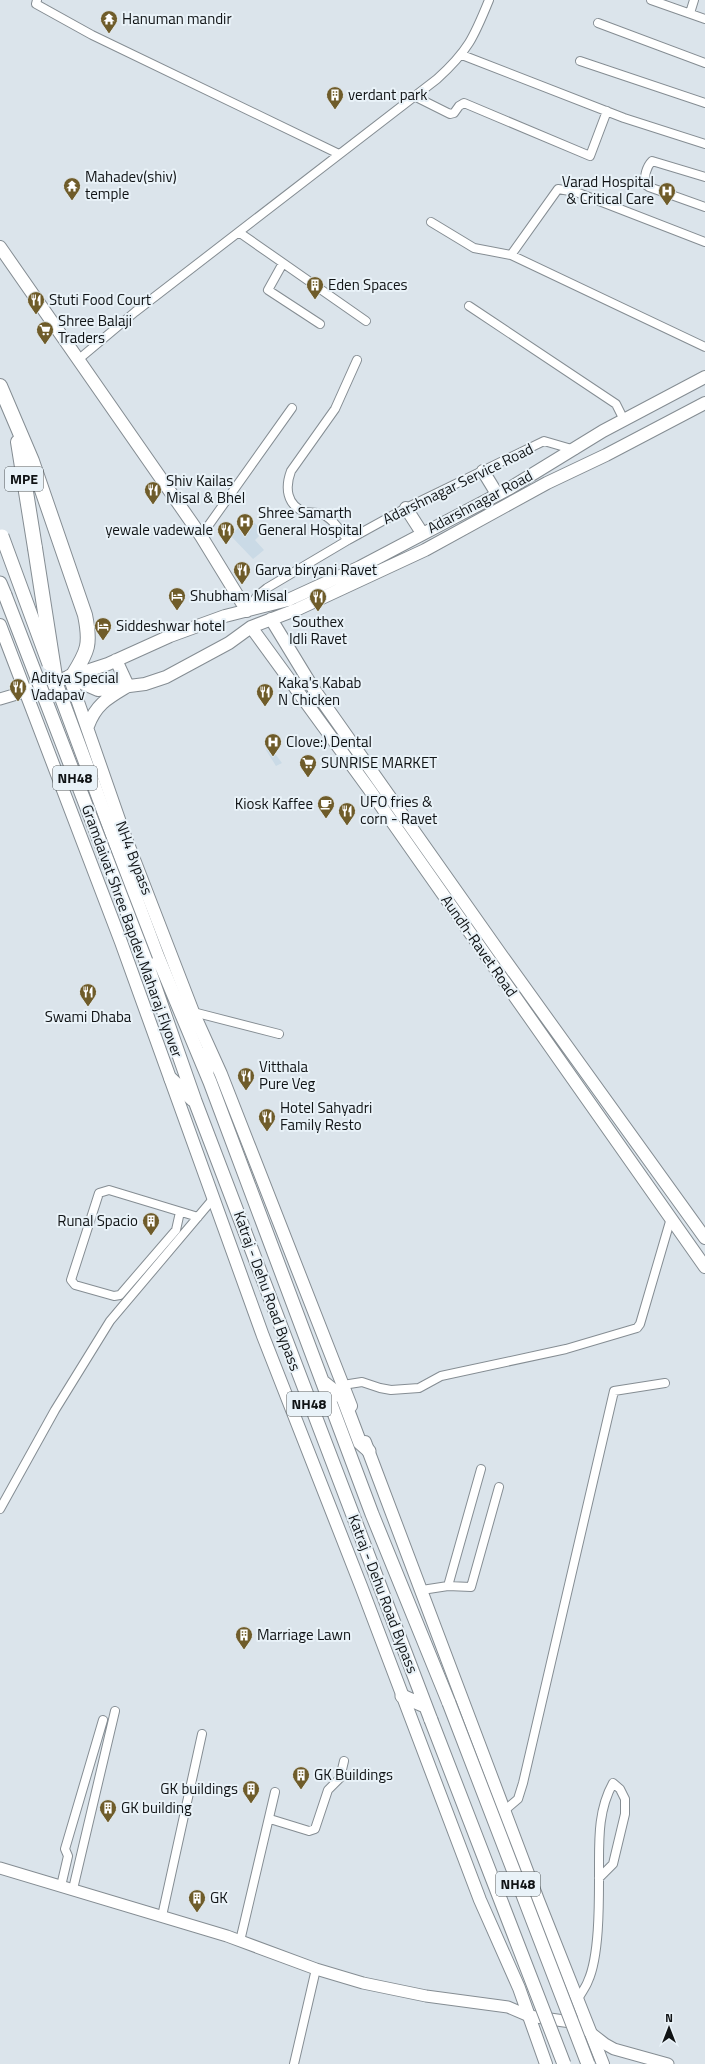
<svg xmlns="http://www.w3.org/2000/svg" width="705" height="2064" font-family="'Titillium Web',sans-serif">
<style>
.built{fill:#cadae6}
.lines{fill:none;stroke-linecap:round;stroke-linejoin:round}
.minor-casing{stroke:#858d93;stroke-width:10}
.secondary-casing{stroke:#858d93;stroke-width:13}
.primary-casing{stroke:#858d93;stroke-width:14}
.trunk-casing{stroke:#858d93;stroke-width:15}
.motorway-casing{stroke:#858d93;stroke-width:16}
.minor{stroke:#fff;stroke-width:8}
.secondary{stroke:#fff;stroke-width:11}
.primary{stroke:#fff;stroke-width:12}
.trunk{stroke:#fff;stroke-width:13}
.motorway{stroke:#fff;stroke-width:14}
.trunk-bridge-casing{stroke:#858d93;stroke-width:15;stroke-linecap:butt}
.motorway-bridge-casing{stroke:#858d93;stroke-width:16;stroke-linecap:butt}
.trunk-bridge{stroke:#fff;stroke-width:13}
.motorway-bridge{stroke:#fff;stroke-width:14}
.labels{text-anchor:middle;stroke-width:4;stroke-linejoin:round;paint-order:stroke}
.shield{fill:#e9f2f8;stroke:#515659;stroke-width:1}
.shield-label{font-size:14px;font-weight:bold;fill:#101315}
.poi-label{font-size:15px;fill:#101315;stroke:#e9f2f8;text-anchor:start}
.street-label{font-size:15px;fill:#101315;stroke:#e9f2f8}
</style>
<rect width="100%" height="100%" fill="#dbe4eb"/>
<path class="built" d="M 250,518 L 263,532 L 255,540 L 264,550 L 253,559 L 230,535 Z
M 270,747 L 282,763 L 276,766 L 266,750 Z"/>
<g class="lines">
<g class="minor-casing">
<path id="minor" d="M 37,0 L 36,4 L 92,35 L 339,154
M 651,0 L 705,19
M 690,13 L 694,0
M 598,23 L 705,63
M 462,55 L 624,118 L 705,144
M 580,61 L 705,103
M 414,96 L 450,114 L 454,113 L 459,106 L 464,103 L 590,156 L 607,111
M 705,177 L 652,161 C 647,166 643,177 646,185 L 649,187 L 705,207
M 431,222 L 474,248 L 511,255 L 705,347
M 240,233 L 366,321
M 511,255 L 558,189 L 576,192 L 705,242
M 283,263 L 268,290 L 320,324
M 469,306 L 616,404 L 624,420
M 79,359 L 135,312 L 437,79 C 468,51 474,37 489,0
M 201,536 L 292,408
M 348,540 C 340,531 332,517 321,514 C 316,512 310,513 305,512 C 286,505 285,487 291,471 L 335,409 L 357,360
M 247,611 L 257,596 L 267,588 L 348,540 L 406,508 L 544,441 L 575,450
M 193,1012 L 279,1034
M 180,1212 L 176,1230 L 120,1295 L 114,1296 L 75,1285 L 71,1280 L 99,1193 L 109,1190 L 198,1217
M 343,1385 L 362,1382 L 380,1388 L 391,1390 L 419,1388 L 441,1376 L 566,1349 L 637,1328 L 640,1324 L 671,1218
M 0,1509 L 55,1410 L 110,1321 L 213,1199
M 448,1586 L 481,1469
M 422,1590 L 448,1586 L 471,1587 L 499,1487
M 505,1810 L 518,1799 L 523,1783 L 614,1391 L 665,1383
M 270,1819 L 309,1831 L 315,1829 L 328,1790 L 340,1778 L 344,1761
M 61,1886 L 68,1856 L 65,1849 L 103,1720
M 73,1889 L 115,1711
M 162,1916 L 202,1734
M 240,1941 L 275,1792
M 578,1999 C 581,1993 586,1987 588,1981 C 600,1955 599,1898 599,1869 C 599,1839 598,1810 613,1783 L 620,1789 L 625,1799 L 625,1814 L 613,1864 L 599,1878
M 294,2064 L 316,1969"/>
</g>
<g class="secondary-casing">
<path id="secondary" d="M 0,699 L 27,691
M 0,1868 L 227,1936 L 316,1969 L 363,1983 L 426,1996 L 508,2007 L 529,2016 L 578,2023 L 605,2044 L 614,2049 L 668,2064"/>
</g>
<g class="primary-casing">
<path id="primary" d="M 0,247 L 201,536 L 247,611
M 483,471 L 497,494
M 406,508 L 422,533
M 271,619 L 313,688 L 502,956 L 705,1238
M 0,625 L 121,942 L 263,1336 L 361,1586 L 480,1900 L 519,1988 L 546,2064
M 251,627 L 369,789 L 705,1267
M 73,675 L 84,684 L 98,690 L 145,684 L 166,677 L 229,643 L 251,627 L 298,609 L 425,550 L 547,483 L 606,455 L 705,403
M 69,676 L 123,831 L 193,1012 L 221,1074 L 351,1406
M 32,689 L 108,664 L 170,636 L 225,616 L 288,600 L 360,567 L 510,488 L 603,431 L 705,377
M 88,726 C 96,704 108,698 128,686 L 116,660
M 365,1442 L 538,1900 L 603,2064"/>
</g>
<g class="trunk-casing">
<path id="trunk" d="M 0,583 L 5,595
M 56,683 L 157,955 L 210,1082 L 372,1514 L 449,1703
M 146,961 L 195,1101 L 431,1720
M 207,1072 L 209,1050
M 171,1079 L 193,1100
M 322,1381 L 343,1398 L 360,1443 L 369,1451
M 402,1696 L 425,1706"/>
</g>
<g class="motorway-casing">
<path id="motorway" d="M 0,386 L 32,461 L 85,615 C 91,644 88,651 73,675
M 18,442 L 35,548"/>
</g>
<use href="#minor" class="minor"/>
<use href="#secondary" class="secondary"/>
<use href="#primary" class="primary"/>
<use href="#trunk" class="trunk"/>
<use href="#motorway" class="motorway"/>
<g class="trunk-bridge-casing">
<path id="trunk-bridge" d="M 2,536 L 49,664
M 5,595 L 146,961
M 449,1703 L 588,2064
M 431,1720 L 564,2064"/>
</g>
<g class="motorway-bridge-casing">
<path id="motorway-bridge" d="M 35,548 L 56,683"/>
</g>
<use href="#trunk-bridge" class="trunk-bridge"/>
<use href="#motorway-bridge" class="motorway-bridge"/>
</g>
<defs>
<g id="temple-pin" transform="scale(0.9)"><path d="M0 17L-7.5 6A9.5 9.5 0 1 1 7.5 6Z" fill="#6f5c2a" stroke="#e9f2f8"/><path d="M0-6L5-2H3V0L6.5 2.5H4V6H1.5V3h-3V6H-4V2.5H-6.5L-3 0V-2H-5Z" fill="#fff"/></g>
<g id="building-pin" transform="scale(0.9)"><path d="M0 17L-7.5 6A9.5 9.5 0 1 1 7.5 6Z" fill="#6f5c2a" stroke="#e9f2f8"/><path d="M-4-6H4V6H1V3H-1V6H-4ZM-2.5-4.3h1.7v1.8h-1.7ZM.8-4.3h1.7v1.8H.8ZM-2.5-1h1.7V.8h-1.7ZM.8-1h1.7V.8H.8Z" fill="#fff"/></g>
<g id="hospital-pin" transform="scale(0.9)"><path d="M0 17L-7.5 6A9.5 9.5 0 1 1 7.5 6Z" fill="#6f5c2a" stroke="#e9f2f8"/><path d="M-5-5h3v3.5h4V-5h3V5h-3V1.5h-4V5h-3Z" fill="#fff"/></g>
<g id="restaurant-pin" transform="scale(0.9)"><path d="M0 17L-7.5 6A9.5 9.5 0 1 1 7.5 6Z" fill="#6f5c2a" stroke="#e9f2f8"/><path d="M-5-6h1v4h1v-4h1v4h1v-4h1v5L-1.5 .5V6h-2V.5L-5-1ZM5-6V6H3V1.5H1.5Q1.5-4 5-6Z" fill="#fff"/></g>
<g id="supermarket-pin" transform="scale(0.9)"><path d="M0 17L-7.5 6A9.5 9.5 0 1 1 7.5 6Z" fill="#6f5c2a" stroke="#e9f2f8"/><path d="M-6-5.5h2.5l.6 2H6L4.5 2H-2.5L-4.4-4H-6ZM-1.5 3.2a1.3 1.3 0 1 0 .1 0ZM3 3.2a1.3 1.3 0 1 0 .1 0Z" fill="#fff"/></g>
<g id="hotel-pin" transform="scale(0.9)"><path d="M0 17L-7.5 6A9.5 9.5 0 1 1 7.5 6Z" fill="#6f5c2a" stroke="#e9f2f8"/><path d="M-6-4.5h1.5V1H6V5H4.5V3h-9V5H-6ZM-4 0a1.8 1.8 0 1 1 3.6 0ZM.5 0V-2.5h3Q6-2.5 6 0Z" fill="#fff"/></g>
<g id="cafe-pin" transform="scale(0.9)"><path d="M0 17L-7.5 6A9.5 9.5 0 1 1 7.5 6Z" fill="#6f5c2a" stroke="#e9f2f8"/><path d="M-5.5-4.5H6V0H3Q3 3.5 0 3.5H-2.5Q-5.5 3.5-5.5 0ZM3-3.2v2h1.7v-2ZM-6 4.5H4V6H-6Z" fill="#fff"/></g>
</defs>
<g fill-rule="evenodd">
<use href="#temple-pin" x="109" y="19"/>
<use href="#building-pin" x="335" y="95"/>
<use href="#temple-pin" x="72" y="186"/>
<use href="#hospital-pin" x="667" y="191"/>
<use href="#building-pin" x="315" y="285"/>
<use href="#restaurant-pin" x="36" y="300"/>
<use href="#supermarket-pin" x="45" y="330"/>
<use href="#restaurant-pin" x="153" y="490"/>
<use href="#hospital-pin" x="245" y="522"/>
<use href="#restaurant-pin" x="226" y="530"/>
<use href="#restaurant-pin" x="242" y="570"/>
<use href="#hotel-pin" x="177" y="596"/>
<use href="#restaurant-pin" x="318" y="597"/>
<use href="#hotel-pin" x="103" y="626"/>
<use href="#restaurant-pin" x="18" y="687"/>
<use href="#restaurant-pin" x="265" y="692"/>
<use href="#hospital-pin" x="273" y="742"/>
<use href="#supermarket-pin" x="308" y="763"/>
<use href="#cafe-pin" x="326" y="804"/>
<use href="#restaurant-pin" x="347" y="811"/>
<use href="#restaurant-pin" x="88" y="992"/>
<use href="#restaurant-pin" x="246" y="1076"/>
<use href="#restaurant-pin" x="267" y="1117"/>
<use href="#building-pin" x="151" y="1221"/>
<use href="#building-pin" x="244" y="1635"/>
<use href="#building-pin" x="301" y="1775"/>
<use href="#building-pin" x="251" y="1789"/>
<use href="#building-pin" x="108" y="1808"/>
<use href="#building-pin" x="197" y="1898"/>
</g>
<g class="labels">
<g class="shield">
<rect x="5" y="467" width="38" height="24" rx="3"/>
<rect x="53" y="766" width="44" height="24" rx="3"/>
<rect x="287" y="1392" width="44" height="24" rx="3"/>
<rect x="496" y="1872" width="44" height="24" rx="3"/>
</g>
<g class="shield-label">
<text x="24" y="484">MPE</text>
<text x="75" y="783">NH48</text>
<text x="309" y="1409">NH48</text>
<text x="518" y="1889">NH48</text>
</g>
<g class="poi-label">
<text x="122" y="24">Hanuman mandir</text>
<text x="348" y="100">verdant park</text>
<text x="85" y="182">Mahadev(shiv)<tspan x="85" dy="17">temple</tspan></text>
<text x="654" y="187" text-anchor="end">Varad Hospital<tspan x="654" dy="17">&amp; Critical Care</tspan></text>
<text x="328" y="290">Eden Spaces</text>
<text x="49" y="305">Stuti Food Court</text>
<text x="58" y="326">Shree Balaji<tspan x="58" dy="17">Traders</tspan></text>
<text x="166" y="486">Shiv Kailas<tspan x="166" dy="17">Misal &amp; Bhel</tspan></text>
<text x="258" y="518">Shree Samarth<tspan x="258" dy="17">General Hospital</tspan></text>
<text x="213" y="535" text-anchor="end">yewale vadewale</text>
<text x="255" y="575">Garva biryani Ravet</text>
<text x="190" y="601">Shubham Misal</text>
<text x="318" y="627" text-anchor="middle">Southex<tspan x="318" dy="17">Idli Ravet</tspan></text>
<text x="116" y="631">Siddeshwar hotel</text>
<text x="31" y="683">Aditya Special<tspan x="31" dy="17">Vadapav</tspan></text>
<text x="278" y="688">Kaka's Kabab<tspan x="278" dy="17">N Chicken</tspan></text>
<text x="286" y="747">Clove:) Dental</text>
<text x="321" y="768">SUNRISE MARKET</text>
<text x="360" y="807">UFO fries &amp;<tspan x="360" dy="17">corn - Ravet</tspan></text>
<text x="313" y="809" text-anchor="end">Kiosk Kaffee</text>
<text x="88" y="1022" text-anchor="middle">Swami Dhaba</text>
<text x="259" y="1072">Vitthala<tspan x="259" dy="17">Pure Veg</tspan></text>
<text x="280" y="1113">Hotel Sahyadri<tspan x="280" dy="17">Family Resto</tspan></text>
<text x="138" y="1226" text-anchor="end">Runal Spacio</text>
<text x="257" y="1640">Marriage Lawn</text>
<text x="314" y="1780">GK Buildings</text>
<text x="238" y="1794" text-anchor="end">GK buildings</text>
<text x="121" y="1813">GK building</text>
<text x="210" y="1903">GK</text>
</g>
<g class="street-label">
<text transform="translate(458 484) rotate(-26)" y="5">Adarshnagar Service Road</text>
<text transform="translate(480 502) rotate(-28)" y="5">Adarshnagar Road</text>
<text transform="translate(134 858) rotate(69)" y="5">NH4 Bypass</text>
<text transform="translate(132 931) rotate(70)" y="5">Gramdaivat Shree Bapdev Maharaj Flyover</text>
<text transform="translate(479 946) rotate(55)" y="5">Aundh-Ravet Road</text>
<text transform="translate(267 1291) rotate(70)" y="5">Katraj - Dehu Road Bypass</text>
<text transform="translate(383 1594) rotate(69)" y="5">Katraj - Dehu Road Bypass</text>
</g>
</g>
<g transform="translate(669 2028)" stroke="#e9f2f8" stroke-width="3" paint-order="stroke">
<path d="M0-3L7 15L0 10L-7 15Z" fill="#101315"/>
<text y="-6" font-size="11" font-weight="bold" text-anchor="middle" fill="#101315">N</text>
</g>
</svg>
